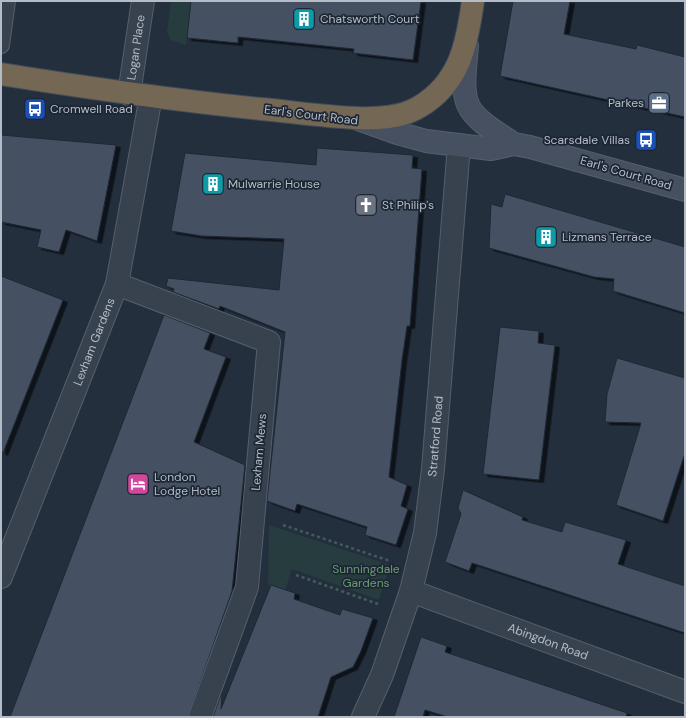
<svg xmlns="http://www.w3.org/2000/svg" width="686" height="718" font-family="'DM Sans',sans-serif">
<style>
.green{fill:#263c3f}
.building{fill:#455162;stroke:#1f2835;filter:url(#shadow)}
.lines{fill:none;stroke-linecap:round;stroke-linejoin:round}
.lane-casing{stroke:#565f6c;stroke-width:18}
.street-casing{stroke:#565f6c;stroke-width:24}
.secondary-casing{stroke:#565f6c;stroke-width:24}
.highway-casing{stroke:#434c59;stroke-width:24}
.path{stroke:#44595c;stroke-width:2.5;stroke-dasharray:3 3;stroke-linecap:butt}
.lane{stroke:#38414e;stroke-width:16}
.street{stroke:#38414e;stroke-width:22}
.secondary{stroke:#465061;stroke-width:22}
.highway{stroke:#746855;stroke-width:22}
.labels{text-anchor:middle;stroke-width:3.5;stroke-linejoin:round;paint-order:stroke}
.poi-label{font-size:12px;fill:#b4bcc9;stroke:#1d2633;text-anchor:start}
.street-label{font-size:12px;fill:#b4bcc9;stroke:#1d2633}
.park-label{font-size:12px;fill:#6b9a76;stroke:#1d2633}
</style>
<defs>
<filter id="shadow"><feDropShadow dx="4.5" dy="2.5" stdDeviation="0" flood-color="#0009"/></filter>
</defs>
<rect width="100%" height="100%" fill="#242f3e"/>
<path class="green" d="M 171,1 L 191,1 L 186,45 L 171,40 L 167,32 Z
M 269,525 L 387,564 L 390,566 L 379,599 L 376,599 L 292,569 L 285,590 L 268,584 Z"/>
<path class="building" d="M 191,1 L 421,1 L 413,60 L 353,53 L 354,49 L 238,37 L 238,43 L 187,38 Z
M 513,1 L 570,1 L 564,34 L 636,49 L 637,45 L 685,57 L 685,117 L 500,76 Z
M 1,135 L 116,145 L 97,241 L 66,230 L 59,252 L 37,247 L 41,230 L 1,222 Z
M 317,148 L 413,155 L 412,168 L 422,169 L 410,326 L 407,326 L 402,360 L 389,477 L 407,485 L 401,506 L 408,509 L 396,545 L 365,535 L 367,527 L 297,504 L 295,511 L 267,501 L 285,332 L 220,306 L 219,309 L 173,292 L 174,289 L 166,286 L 168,278 L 279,290 L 284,239 L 202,236 L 171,231 L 185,153 L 316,165 Z
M 505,194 L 685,247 L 685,313 L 613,291 L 614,279 L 594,277 L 489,248 L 491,204 L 502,207 Z
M 1,276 L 63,300 L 3,453 L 1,452 Z
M 164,315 L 210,333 L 204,349 L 226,357 L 194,442 L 245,465 L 232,591 L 188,717 L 10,717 Z
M 500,327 L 539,331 L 538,343 L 555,345 L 539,480 L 483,474 Z
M 617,358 L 685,378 L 685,453 L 663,521 L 616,505 L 641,423 L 605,422 L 607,394 Z
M 463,490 L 523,517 L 522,520 L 562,532 L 565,522 L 626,540 L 618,564 L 685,586 L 685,633 L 472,563 L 469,571 L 445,562 L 461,514 L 458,508 Z
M 271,585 L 295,593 L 294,599 L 340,615 L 342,609 L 373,618 L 361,651 L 353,667 L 331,677 L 318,717 L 213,717 L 222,692 L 221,709 Z
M 421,637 L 447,646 L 445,652 L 627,713 L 626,717 L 448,717 L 425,710 L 423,717 L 394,717 Z"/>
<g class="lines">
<g class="lane-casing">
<path id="lane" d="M 1,45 L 7,1"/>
</g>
<g class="street-casing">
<g id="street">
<path id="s1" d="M 129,94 L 143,1"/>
<path d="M 117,284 L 269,342 L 247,587 L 200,717"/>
<path id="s2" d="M 1,577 L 117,284 L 151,96"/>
<path id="s3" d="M 411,591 L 685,692"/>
<path id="s4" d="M 363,717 L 382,675 L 411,591 L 425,533 L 433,469 L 459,145"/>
</g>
</g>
<g class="secondary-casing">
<path id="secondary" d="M 467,46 C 461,108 461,110 514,144
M 358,119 L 397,133 L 426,141 L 491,149 L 514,144 L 530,147 L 685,190"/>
</g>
<g class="highway-casing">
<path id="highway" d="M 1,74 C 88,88 174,100 261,109 C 293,112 326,117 357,118 C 377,119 403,117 419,107 C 460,83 467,44 473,1"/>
</g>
<path class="path" d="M 283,525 L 390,561
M 296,575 L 378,604"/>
<use href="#lane" class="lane"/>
<use href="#street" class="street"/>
<use href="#secondary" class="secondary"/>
<use href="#highway" class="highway"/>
</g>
<defs>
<g id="building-square" transform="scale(1.15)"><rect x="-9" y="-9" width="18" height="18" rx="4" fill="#0f9aa8" stroke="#1d2633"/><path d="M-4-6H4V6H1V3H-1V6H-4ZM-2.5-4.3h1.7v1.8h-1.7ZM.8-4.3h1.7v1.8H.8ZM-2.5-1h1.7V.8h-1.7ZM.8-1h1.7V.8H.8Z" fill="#fff"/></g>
<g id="office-square" transform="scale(1.15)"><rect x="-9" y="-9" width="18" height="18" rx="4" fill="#5c6f8a" stroke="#1d2633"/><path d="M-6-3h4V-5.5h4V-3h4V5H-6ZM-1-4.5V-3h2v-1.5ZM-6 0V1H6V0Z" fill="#fff"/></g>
<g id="bus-square" transform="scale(1.15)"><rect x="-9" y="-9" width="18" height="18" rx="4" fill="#1a4fb4" stroke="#1d2633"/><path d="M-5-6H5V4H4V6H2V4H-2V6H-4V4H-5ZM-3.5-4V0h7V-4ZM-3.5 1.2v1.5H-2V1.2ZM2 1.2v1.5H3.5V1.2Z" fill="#fff"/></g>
<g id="church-square" transform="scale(1.15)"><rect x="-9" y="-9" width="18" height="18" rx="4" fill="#6b7280" stroke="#1d2633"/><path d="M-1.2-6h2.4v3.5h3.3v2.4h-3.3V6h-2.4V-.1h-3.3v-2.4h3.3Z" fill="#fff"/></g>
<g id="hotel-square" transform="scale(1.15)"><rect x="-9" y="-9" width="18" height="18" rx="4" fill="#d1479c" stroke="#1d2633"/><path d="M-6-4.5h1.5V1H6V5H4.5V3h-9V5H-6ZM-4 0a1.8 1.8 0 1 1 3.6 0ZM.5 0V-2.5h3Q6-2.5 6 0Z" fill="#fff"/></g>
</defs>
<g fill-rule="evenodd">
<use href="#building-square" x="304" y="19"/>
<use href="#office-square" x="659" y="103"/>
<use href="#bus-square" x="35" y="109"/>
<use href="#bus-square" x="646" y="140"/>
<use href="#building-square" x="213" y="184"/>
<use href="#church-square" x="366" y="205"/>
<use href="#building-square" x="546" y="237"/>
<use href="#hotel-square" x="138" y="484"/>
</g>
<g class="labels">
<g class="poi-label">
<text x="320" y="23">Chatsworth Court</text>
<text x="644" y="107" text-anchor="end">Parkes</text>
<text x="50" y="113">Cromwell Road</text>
<text x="630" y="144" text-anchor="end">Scarsdale Villas</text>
<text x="228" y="188">Mulwarrie House</text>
<text x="382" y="209">St Philip's</text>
<text x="562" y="241">Lizmans Terrace</text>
<text x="154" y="481">London<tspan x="154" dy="14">Lodge Hotel</tspan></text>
</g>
<g class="street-label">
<text dy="4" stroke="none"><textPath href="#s1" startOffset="47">Logan Place</textPath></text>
<text transform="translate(311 115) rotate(7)" y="4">Earl's Court Road</text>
<text transform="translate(626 173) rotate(16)" y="4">Earl's Court Road</text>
<text dy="4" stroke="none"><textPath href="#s2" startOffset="253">Lexham Gardens</textPath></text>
<text dy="4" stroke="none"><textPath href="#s4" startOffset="292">Stratford Road</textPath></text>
<text transform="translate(259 452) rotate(-85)" y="4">Lexham Mews</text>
<text dy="4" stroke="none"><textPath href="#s3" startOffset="146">Abingdon Road</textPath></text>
</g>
<g class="park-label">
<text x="366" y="573">Sunningdale<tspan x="366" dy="14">Gardens</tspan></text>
</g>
</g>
<rect width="686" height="718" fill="none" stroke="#b4bcc9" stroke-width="4"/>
</svg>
